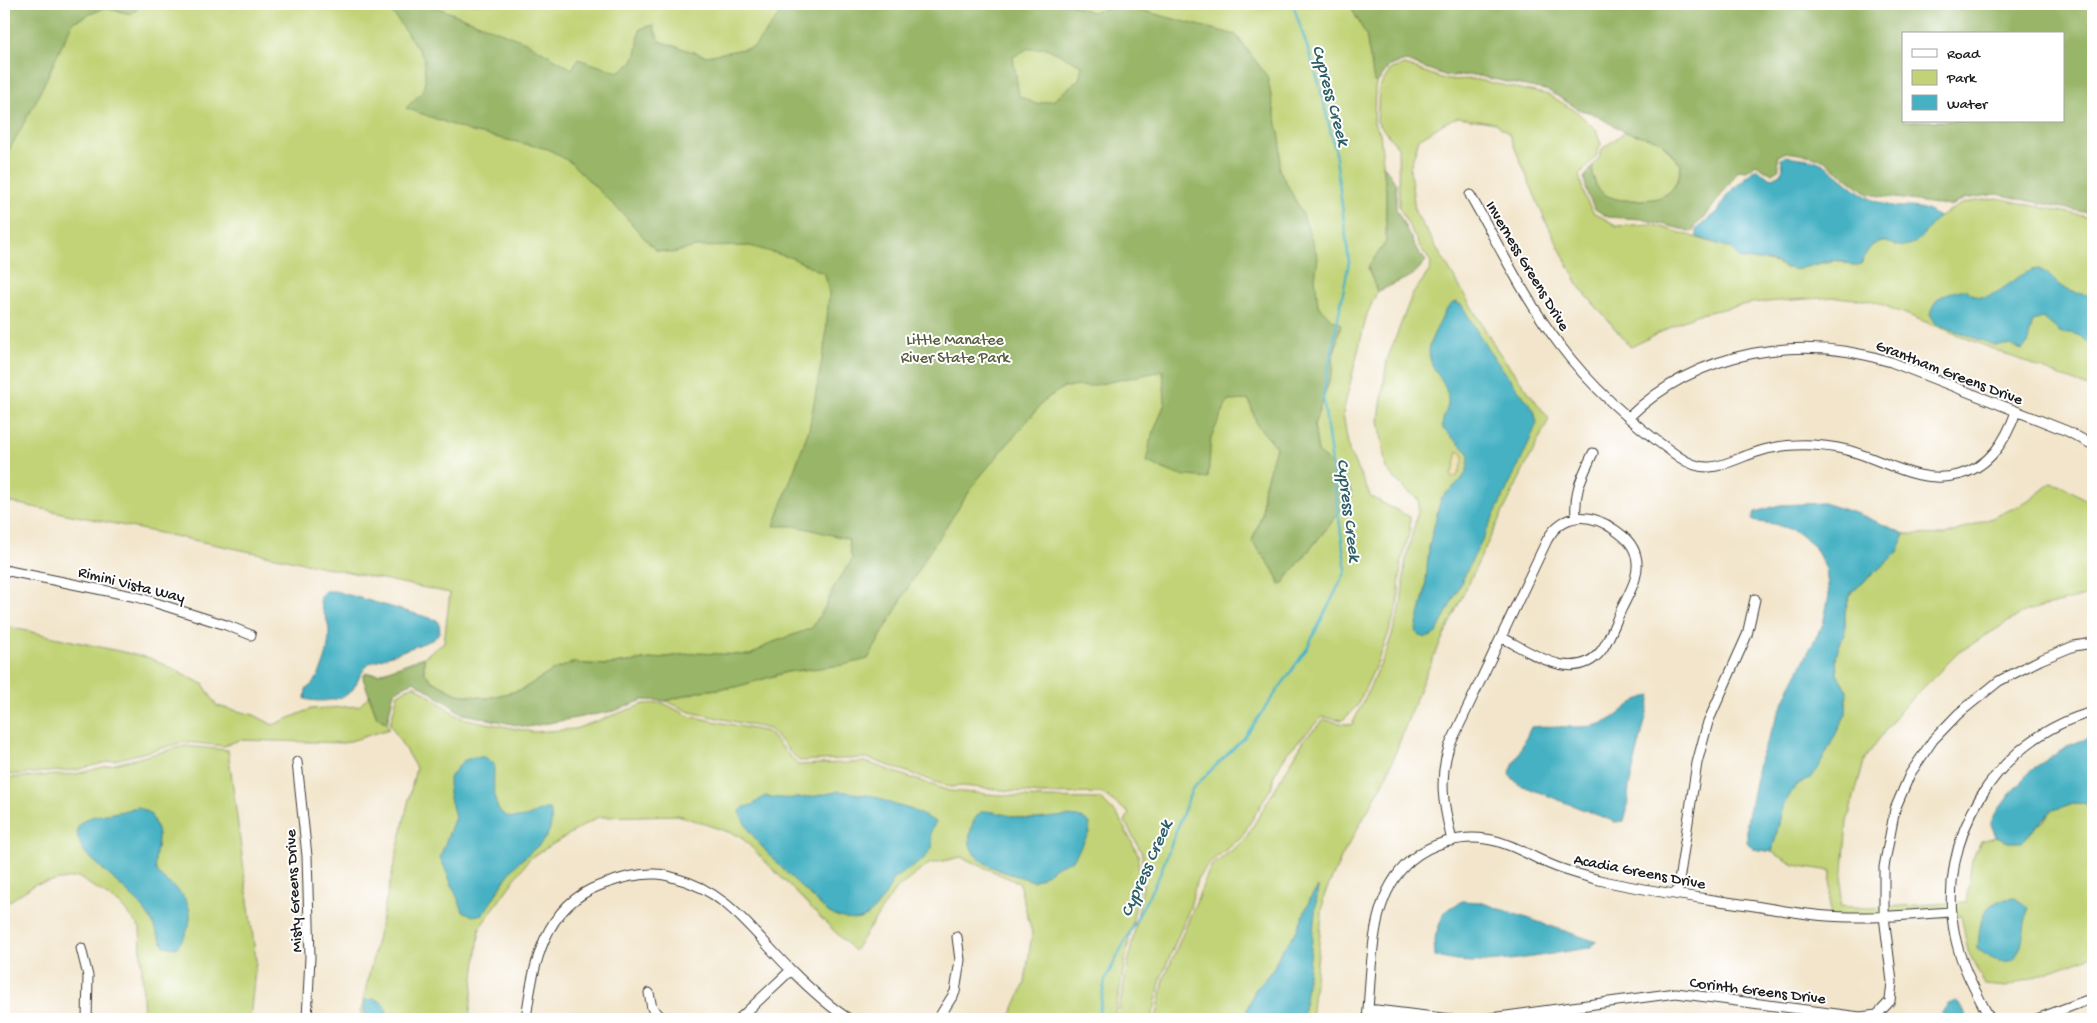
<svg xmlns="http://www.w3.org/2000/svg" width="2097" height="1023" font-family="'Gochi Hand',sans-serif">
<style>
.green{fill:#c1d376;stroke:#6e7849;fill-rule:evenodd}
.forest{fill:#98b567;stroke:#5a6842;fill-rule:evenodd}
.sand{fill:#eeda9e;stroke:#857b5d}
.water{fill:#45b1c3;stroke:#306670}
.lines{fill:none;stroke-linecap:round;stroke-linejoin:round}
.stream{stroke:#45b1c3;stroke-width:2.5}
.minor-casing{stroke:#3c3a36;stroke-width:11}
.minor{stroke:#fff;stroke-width:9}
.labels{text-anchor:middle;stroke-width:4;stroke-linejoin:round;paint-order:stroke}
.street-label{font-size:16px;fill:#1c1c1c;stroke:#fff}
.park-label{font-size:16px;fill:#565c3c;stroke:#fff}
.water-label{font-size:18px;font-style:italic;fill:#2e5f67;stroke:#fff}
</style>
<rect width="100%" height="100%" fill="#fff"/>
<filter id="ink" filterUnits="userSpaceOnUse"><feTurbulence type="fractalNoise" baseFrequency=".02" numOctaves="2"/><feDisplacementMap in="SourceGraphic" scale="10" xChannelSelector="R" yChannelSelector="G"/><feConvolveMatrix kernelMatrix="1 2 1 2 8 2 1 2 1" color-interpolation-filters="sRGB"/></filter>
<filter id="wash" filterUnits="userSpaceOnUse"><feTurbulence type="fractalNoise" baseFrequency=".0096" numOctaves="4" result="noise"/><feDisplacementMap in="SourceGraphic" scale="20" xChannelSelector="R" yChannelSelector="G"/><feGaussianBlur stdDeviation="1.12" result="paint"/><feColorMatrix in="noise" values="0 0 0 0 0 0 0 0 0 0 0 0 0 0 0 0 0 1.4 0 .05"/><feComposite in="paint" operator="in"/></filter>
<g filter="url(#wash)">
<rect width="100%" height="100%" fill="#f2e5cb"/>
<path class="green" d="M 4,4 L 2093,4 L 2093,200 L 1383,55 L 1375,89 L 1374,123 L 1380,133 L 1386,191 L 1386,242 L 1368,267 L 1377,292 L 1367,314 L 1343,413 L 1349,451 L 1371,497 L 1410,517 L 1410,529 L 1401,563 L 1398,605 L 1382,652 L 1357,706 L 1343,720 L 1322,717 L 1287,753 L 1274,775 L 1272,786 L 1241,838 L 1210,862 L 1197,879 L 1190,907 L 1161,978 L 1152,1019 L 1117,1019 L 1143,887 L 1142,853 L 1125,822 L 1129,813 L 1102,793 L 1041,794 L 963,786 L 950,787 L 867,758 L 799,761 L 769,729 L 690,712 L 666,701 L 701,691 L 736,687 L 787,672 L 810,669 L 696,653 L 606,665 L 572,663 L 554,670 L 521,690 L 487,698 L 457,694 L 432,681 L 424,672 L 424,657 L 444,642 L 450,593 L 4,501 ZM 1903,34 L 2063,34 L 2063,121 L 1903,121 ZM 1338,341 L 1332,358 L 1333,369 L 1314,425 L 1318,452 L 1340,473 L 1350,487 L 1352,497 L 1281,585 L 1272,568 L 1260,551 Z
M 1405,65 L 1447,80 L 1473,79 L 1549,95 L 1577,112 L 1596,130 L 1601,144 L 1596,157 L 1579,175 L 1585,198 L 1593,212 L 1617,226 L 1651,224 L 1731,248 L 1739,258 L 1747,260 L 1757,259 L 1776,263 L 1785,268 L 1795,269 L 1837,260 L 1852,266 L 1861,264 C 1871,240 1879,238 1904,246 L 1924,233 L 1938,217 L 1964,203 L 1997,198 L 2093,218 L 2093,389 L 1873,301 L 1836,297 L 1751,303 L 1695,315 L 1631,347 L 1580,288 L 1545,220 L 1509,134 L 1496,123 L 1458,117 L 1446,122 L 1419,139 L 1410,168 L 1415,212 L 1498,351 L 1549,419 L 1488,542 L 1423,680 L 1385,780 L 1342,856 L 1324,896 L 1311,1019 L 1156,1019 L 1164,979 L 1211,866 L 1244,841 L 1306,737 L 1324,720 L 1352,725 L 1386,653 L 1401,606 L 1405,563 L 1418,511 L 1419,500 L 1407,491 L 1386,469 L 1379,420 L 1387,360 L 1412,295 L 1430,270 L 1431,262 L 1420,247 L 1399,207 L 1398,147 L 1377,122 L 1379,88 L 1391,69 Z
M 1625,132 L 1659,140 L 1681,165 L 1679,177 L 1672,190 L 1659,199 L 1616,201 L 1605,195 L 1597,188 L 1592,172 L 1593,166 L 1599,158 L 1603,148 Z
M 2051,483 L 2063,486 L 2093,504 L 2093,594 L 2026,611 L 1959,652 L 1899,712 L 1865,758 L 1847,822 L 1840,906 L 1869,908 L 1966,902 L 1972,860 L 1981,841 L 1996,837 L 2008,842 L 2043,822 L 2051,811 L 2073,803 L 2093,804 L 2093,956 L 2006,987 L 1985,985 L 1968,951 L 1961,916 L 1877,921 L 1829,922 L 1831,871 L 1794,865 L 1772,852 L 1783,806 L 1796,785 L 1810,778 L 1847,690 L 1837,674 L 1836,655 L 1845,631 L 1845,611 L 1851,593 L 1898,552 L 1905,534 L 1945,535 L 1992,518 L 2027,502 Z
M 4,626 L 150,658 L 203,684 L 217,706 L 254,715 L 273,725 L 311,709 L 359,706 L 369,696 L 377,717 L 387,723 L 389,729 L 344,743 L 239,740 L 224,746 L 185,742 L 76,770 L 4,775 Z
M 414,685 L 461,718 L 533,732 L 575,729 L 644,704 L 663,703 L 689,716 L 768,732 L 798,765 L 866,762 L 949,791 L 1041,798 L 1101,799 L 1118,816 L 1138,854 L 1139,888 L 1114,1019 L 1009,1019 L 1025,983 L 1032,933 L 1019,883 L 961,857 L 929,864 L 895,890 L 854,951 L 740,836 L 678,815 L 598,817 L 530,858 L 480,927 L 469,1019 L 359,1019 L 416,768 L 390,724 L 398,694 Z
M 185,746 L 228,750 L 256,960 L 250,1019 L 144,1019 L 140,928 L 120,904 L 78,877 L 35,884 L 4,905 L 4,982 L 4,778 L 76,774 Z"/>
<path class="forest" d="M 4,4 L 143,4 L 131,14 L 104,8 L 73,22 L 34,105 L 4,159 Z
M 378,4 L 431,4 L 436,7 L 528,43 L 572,69 L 578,59 L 618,72 C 640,61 636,51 640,29 L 653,25 L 659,41 L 706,56 L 754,47 L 788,4 L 1070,4 L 1091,12 L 1124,6 L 1236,35 L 1267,76 L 1281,143 L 1279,169 L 1303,215 L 1318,258 L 1315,278 L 1318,305 L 1331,319 L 1341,324 L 1332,358 L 1333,369 L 1314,425 L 1318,452 L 1340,473 L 1350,487 L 1352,497 L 1281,585 L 1272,568 L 1252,541 L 1262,514 L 1263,491 L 1276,447 L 1257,425 L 1249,400 L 1228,401 L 1211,437 L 1208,478 L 1178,475 L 1147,462 L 1150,441 L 1165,403 L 1163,371 L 1090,386 L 1064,387 L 1046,399 L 977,480 L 924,560 L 868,659 L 843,665 L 787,672 L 736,687 L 701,691 L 666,701 L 643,700 L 614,711 L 527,727 L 463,714 L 414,681 L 394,692 L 387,723 L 377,717 L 363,678 L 365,673 L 378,674 L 424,657 L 424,672 L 432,681 L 457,694 L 487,698 L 521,690 L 554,670 L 572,663 L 606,665 L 696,653 L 750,655 L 771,643 L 812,628 L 826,605 L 835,585 L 852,560 L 848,539 L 796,526 L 774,526 L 809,429 L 825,344 L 829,294 L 825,274 L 792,258 L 750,246 L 695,247 L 672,253 L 655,250 L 624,215 L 570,162 L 548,149 L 472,132 L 406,108 L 423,91 L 425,80 L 424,58 L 395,16 ZM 1046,48 L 1082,65 L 1079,79 L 1054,100 L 1036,104 L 1019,96 L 1013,57 L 1027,49 Z
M 1349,4 L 2087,4 L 2093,11 L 2093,214 L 1997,194 L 1964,199 L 1950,206 L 1868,194 L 1825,161 L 1813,156 L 1786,152 L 1778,156 L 1779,167 L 1778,171 L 1772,174 L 1756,164 L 1747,171 L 1739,170 L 1706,216 L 1694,227 L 1693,232 L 1642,219 L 1608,217 L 1595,209 L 1588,196 L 1584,178 L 1593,166 C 1590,198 1618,202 1642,200 C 1653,199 1663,199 1671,190 C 1678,184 1680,174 1681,165 L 1669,150 L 1659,140 L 1625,132 L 1592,113 L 1580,110 L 1549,91 L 1474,75 L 1447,76 L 1406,61 L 1389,66 L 1378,82 L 1374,82 L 1366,35 ZM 1903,34 L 2063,34 L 2063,121 L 1903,121 Z
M 1383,164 L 1396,184 L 1396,209 L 1417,250 L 1426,261 L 1413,275 L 1377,292 L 1368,267 L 1386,242 L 1386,191 Z"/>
<path class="sand" d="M 1458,451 L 1463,454 L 1463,462 L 1458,475 L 1452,478 L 1451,474 L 1454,469 Z"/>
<path class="water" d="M 1786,156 C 1798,158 1812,158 1823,164 C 1844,177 1859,197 1884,204 C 1905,211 1918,201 1938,217 C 1930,226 1921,240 1911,245 C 1894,254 1878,222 1861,264 L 1852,266 C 1833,253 1815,267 1796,269 C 1787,270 1781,264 1774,262 C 1762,259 1750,261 1739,258 L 1730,248 L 1697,237 L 1696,229 L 1719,210 L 1727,195 L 1756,168 L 1765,175 L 1772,178 L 1781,174 L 1783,167 L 1781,159 Z
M 2039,269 C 2052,275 2052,280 2062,287 C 2072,293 2082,294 2093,296 L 2093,345 L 2088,343 L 2080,336 L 2072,333 L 2061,333 L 2043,318 L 2033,321 L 2027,345 L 2022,350 L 2010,345 L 1994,345 L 1936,324 L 1930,314 C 1935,294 1948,293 1965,289 C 1968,291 1972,295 1975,296 C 1997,303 2017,270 2039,269 Z
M 1457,302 L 1463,307 L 1488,350 L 1534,410 L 1537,423 L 1524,454 L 1437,632 C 1431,638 1424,640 1417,633 L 1416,629 L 1425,591 L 1429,546 L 1441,498 L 1462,479 L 1467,470 L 1469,458 L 1468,452 L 1443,429 C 1440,419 1449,410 1448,400 C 1448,392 1444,385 1440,378 C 1424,355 1427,346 1440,322 C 1444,314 1447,304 1457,302 Z
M 1823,503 L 1859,514 L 1905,534 L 1898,552 L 1851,593 L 1845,611 L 1845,631 L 1836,655 L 1837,674 L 1847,690 L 1846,714 L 1818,769 L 1810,778 L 1796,785 L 1783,806 L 1772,852 L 1753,849 L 1747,842 L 1747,822 L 1760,757 L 1790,687 L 1823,624 L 1829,596 L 1826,569 L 1814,546 L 1795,531 L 1774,524 L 1758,522 L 1752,519 L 1755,512 L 1780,505 Z
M 325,591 L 335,591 L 437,620 C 442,629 440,634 432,640 L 370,663 C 361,670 359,680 353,689 C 344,701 319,703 305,699 L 306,689 C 323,679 332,642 328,624 C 326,616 321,609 320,601 C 319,597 321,594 325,591 Z
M 1651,696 L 1629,787 L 1627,810 L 1624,821 L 1615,822 L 1518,784 L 1509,774 L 1531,727 C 1554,724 1587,732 1608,721 C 1624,713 1632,698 1651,696 Z
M 2093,736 L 2093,804 L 2073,803 L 2051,811 L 2022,842 L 2008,842 L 1996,837 L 1991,824 L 1995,814 L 2015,788 L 2020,785 L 2025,777 L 2034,768 L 2070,745 Z
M 473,757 L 485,757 L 494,764 C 494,787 488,824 525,817 C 534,815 540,808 550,809 C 557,839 534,847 516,865 C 504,879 494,899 483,914 L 473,916 L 463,911 L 440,857 L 455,817 L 449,794 L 449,778 L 463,761 Z
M 839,791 L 874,796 L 895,805 L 910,809 L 936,822 C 934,825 932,829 931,832 C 930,837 934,842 932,848 C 925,862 908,869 896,877 C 892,881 891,886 888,890 C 871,919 860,927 829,913 C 808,893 744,837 740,811 L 744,807 L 752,805 L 765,796 C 789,801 816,797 839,791 Z
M 138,807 L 150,813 C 153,820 157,827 158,834 C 159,846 153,857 156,869 C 159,878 168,882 175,888 C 196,905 194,928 176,948 L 164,946 L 150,918 L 138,902 L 84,852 C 64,816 92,817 118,812 C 125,811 131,808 138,807 Z
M 982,811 C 998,811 1013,818 1029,819 C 1047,820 1076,810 1090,823 L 1089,833 L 1073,860 L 1057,866 L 1041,878 L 1033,881 C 1011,873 964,866 970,834 C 972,823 974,818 982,811 Z
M 1318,887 L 1303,1019 L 1246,1019 L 1247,1009 L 1255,990 L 1273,969 L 1281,951 L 1296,932 L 1311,897 Z
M 2015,898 L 2028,907 L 2021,946 L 2014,960 C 1998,964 1991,959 1978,949 C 1980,919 1981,900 2015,898 Z
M 1462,901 L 1480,902 L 1597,942 L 1589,948 C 1545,954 1476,971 1435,956 L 1434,940 L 1444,912 Z
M 374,999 C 386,1002 386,1008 388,1019 L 364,1019 L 365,1000 Z
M 1955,1001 L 1961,1006 L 1968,1019 L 1938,1019 L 1947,1005 Z"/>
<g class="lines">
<path class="stream" d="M 1098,1019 L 1105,980 L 1160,874 L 1192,789 L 1244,738 L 1306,650 L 1346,571 L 1323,396 L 1349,262 L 1335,150 L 1319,83 L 1293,4"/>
</g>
</g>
<g filter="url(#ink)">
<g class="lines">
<g class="minor-casing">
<path id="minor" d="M 1470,195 C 1499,245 1524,298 1559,344 C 1591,387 1635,426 1679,457 C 1710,478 1727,461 1757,452 C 1775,446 1794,444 1813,445 C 1828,446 1843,448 1857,453 C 1891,464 1921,484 1958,475 C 1990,467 2006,440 2016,412
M 1629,417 C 1698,350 1801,333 1891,362 L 2067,431 L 2093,445
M 1576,517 C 1574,490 1582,477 1593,453
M 4,570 L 137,597 L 226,625 L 251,635
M 297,762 L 307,856 L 310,957 L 307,1019
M 1452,841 C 1444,806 1438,781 1449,747 L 1547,540 C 1563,511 1591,513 1615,530 C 1625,537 1633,544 1636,556 C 1641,575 1629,593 1621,610 C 1615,623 1610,639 1601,651 C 1574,685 1529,651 1501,637
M 1677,894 L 1697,763 L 1708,722 L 1747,635 L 1755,599
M 81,948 L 88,976 L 87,1019
M 649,993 L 652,1008 L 663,1019
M 1368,1009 L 1451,1019
M 526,1019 C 533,966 543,906 601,885 C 619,879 636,873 656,874 C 662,874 669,876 675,878 C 728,891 754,934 791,970 C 808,987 828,1006 849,1019
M 739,1019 L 791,970
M 938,1019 L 955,992 L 960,960 L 957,937
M 1367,1019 C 1373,967 1367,897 1411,860 C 1431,843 1461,835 1486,839 C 1508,842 1529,855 1549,864 C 1565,871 1582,875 1599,880 C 1646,891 1694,897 1741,904 C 1777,909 1813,917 1850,917 C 1884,918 1918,914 1952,912
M 1484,1019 L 1676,993 L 1860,1017 L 1877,1015 L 1890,1001 L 1892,982 L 1884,916 L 1884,867 L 1895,809 L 1910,774 L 1933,740 L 1958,714 L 1999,681 L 2040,660 L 2074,646 L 2093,643
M 1990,1019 C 1976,992 1961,966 1955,936 C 1935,839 1997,737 2093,712
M 2037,1019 L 2093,998"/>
</g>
<use href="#minor" class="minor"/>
</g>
</g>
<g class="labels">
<g class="street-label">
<text transform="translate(1529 265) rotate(59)" y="6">Inverness Greens Drive</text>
<text transform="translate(1950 371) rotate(21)" y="6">Grantham Greens Drive</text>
<text transform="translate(132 583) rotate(14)" y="6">Rimini Vista Way</text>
<text transform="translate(1640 870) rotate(11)" y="6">Acadia Greens Drive</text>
<text transform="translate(292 891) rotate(-93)" y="6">Misty Greens Drive</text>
<text transform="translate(1758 989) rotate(7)" y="6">Corinth Greens Drive</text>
</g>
<g class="park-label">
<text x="955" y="344">Little Manatee<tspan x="955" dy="18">River State Park</tspan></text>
</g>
<g class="water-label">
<text transform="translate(1332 95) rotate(75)" y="6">Cypress Creek</text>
<text transform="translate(1350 510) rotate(83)" y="6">Cypress Creek</text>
<text transform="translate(1145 868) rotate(-66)" y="6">Cypress Creek</text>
</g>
</g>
<rect width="2097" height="1023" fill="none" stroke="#fff" stroke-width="20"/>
<rect x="1902" y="32" width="162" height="90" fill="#ffffff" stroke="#a4a4a4"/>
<rect x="1912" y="49" width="25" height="8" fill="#ffffff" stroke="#a4a4a4"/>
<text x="1947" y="58" font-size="15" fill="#1c1c1c">Road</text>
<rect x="1912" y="70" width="25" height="15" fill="#c1d376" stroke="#a4a4a4"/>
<text x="1947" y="82" font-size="15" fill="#1c1c1c">Park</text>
<rect x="1912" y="95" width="25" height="15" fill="#45b1c3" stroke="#a4a4a4"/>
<text x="1947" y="108" font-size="15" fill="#1c1c1c">Water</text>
</svg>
